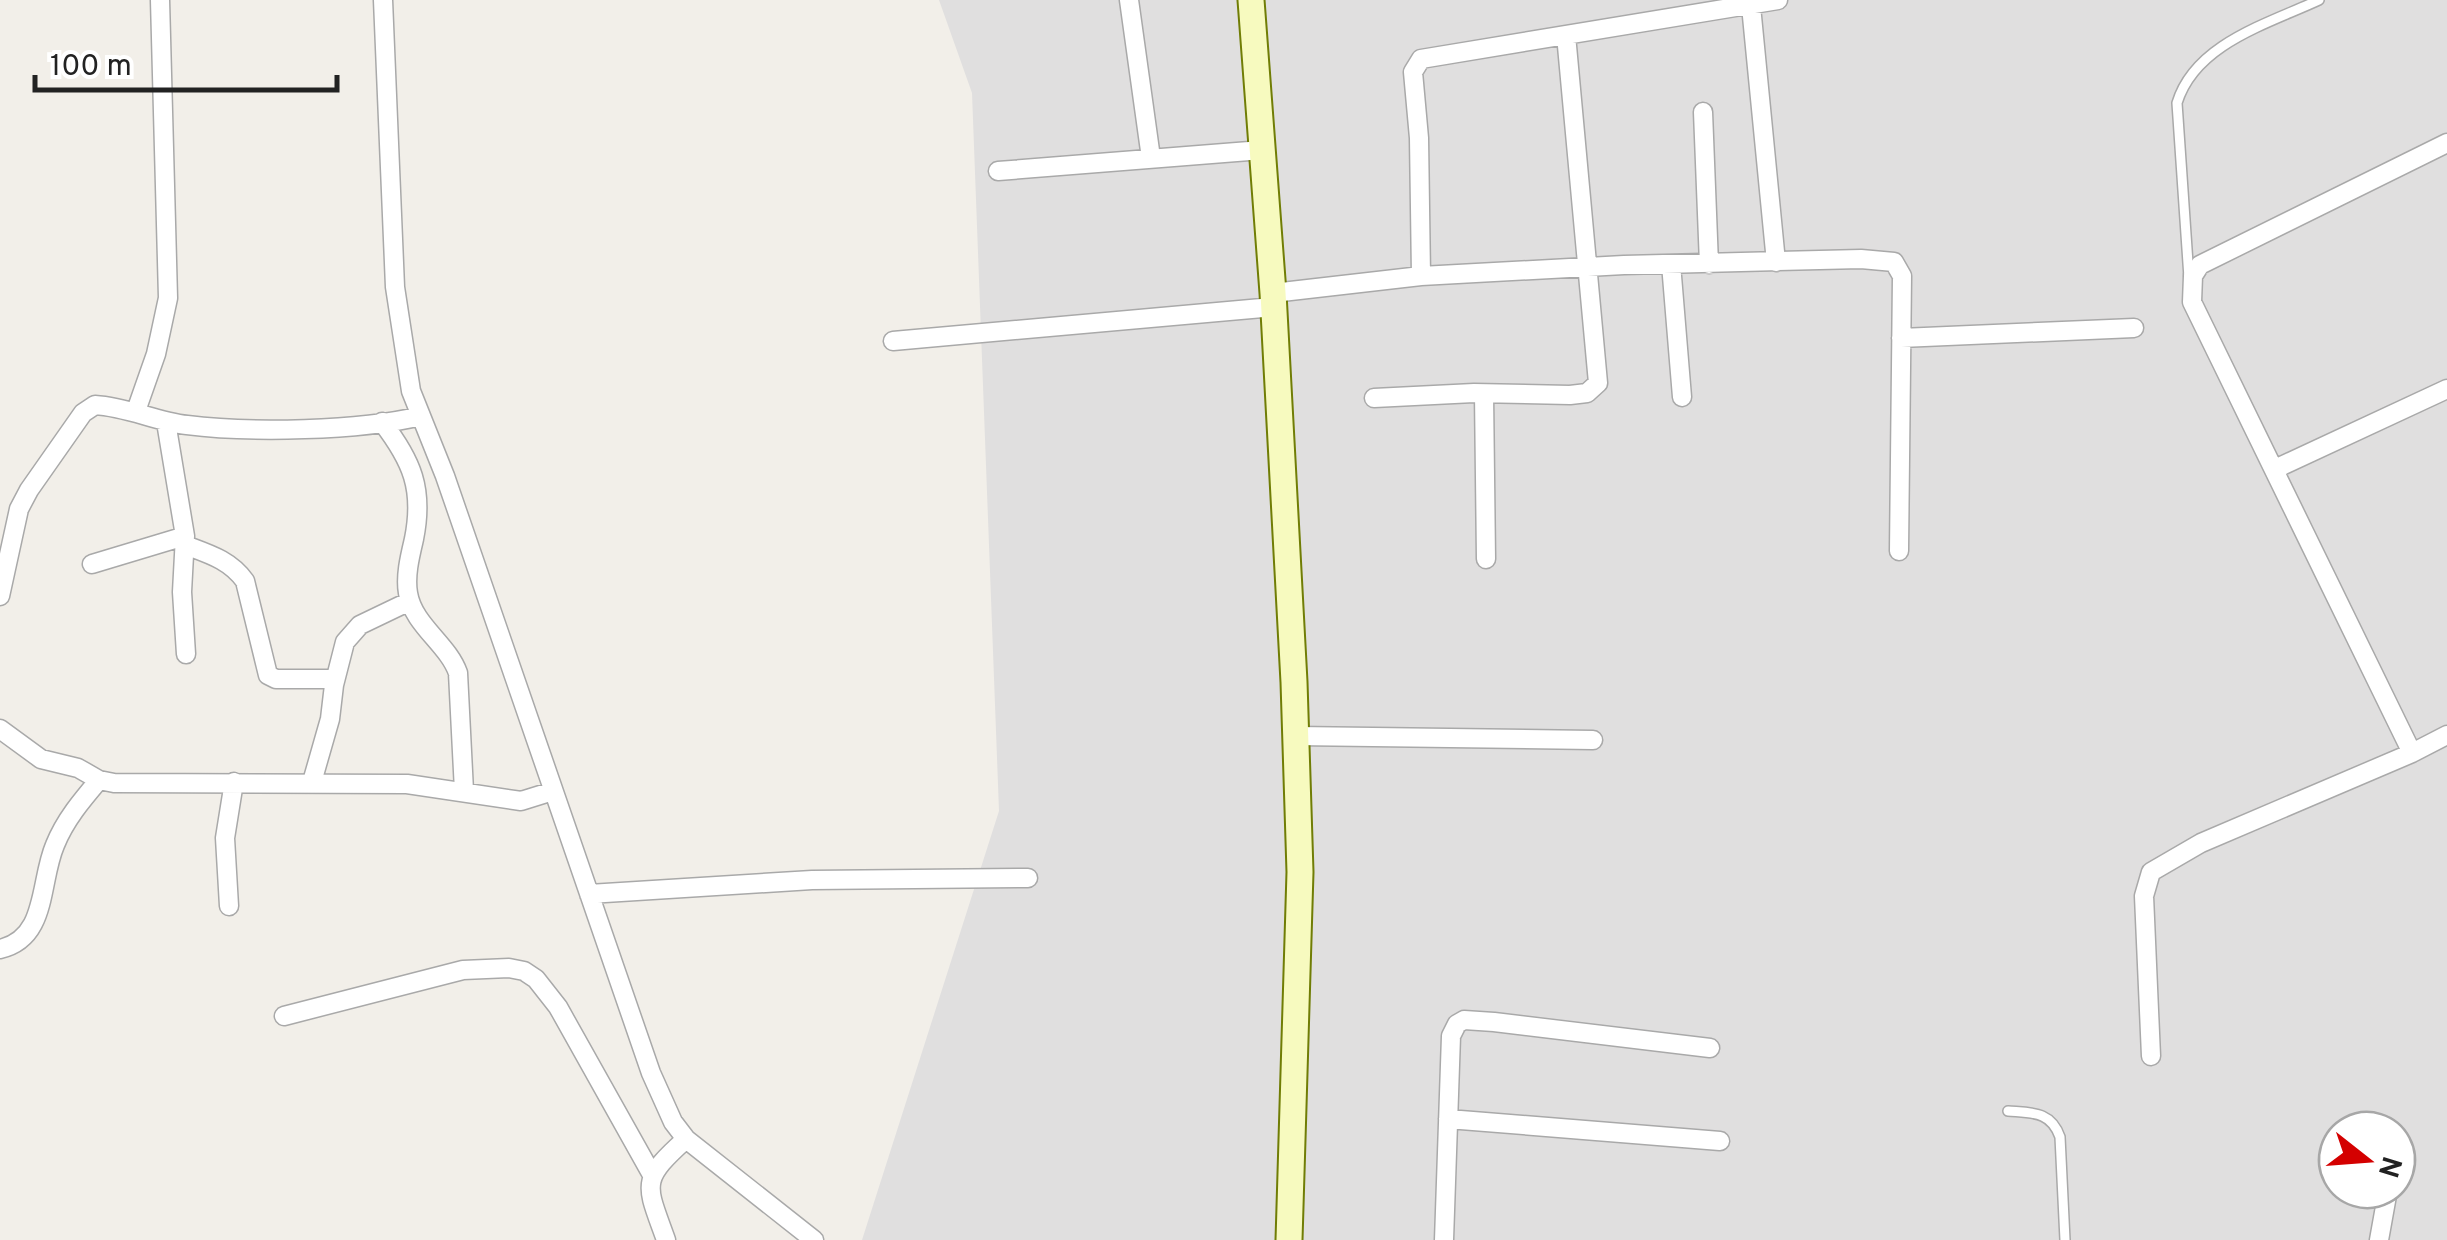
<svg xmlns="http://www.w3.org/2000/svg" width="2447" height="1240" font-family="Overpass,sans-serif">
<style>
.residential{fill:#e0dfdf;fill-rule:evenodd}
.lines{fill:none;stroke-linecap:round;stroke-linejoin:round}
.lane-casing{stroke:#a9a9a9;stroke-width:12}
.street-casing{stroke:#a9a9a9;stroke-width:21}
.secondary-casing{stroke:#707d05;stroke-width:29}
.lane{stroke:#fff;stroke-width:9}
.street{stroke:#fff;stroke-width:18}
.secondary{stroke:#f7fabf;stroke-width:25}
</style>
<rect width="100%" height="100%" fill="#f2efe9"/>
<path class="residential" d="M 939,0 L 2447,0 L 2447,1240 L 862,1240 L 999,811 L 972,93 ZM 2337,1130 L 2397,1130 L 2397,1190 L 2337,1190 Z"/>
<g class="lines">
<g class="lane-casing">
<path id="lane" d="M 2189,278 L 2177,103 C 2195,44 2267,24 2319,0
M 2008,1111 C 2032,1113 2051,1111 2060,1137 L 2065,1240"/>
</g>
<g class="street-casing">
<path id="street" d="M 383,0 L 395,287 L 411,391 L 445,476 L 651,1073 L 673,1122 L 686,1139 L 814,1240
M 1129,0 L 1151,158
M 1751,6 L 1776,262
M 1703,112 L 1709,264
M 998,171 L 1262,150
M 1671,264 L 1682,397
M 1421,276 L 1419,138 L 1413,72 L 1421,59 L 1778,0
M 1273,293 L 1421,276 L 1624,265 L 1861,259 L 1894,262 L 1902,276 L 1899,551
M 1901,338 L 2134,328
M 893,341 L 1273,307
M 1484,394 L 1486,559
M 1374,398 L 1474,393 L 1570,395 L 1587,393 L 1598,383 L 1566,35
M 136,411 L 156,354 L 168,298 L 160,0
M 166,422 L 185,536 L 182,592 L 186,654
M 382,422 C 412,461 424,489 414,539 C 410,556 405,576 408,593 C 413,625 448,644 458,673 L 464,791
M 2275,469 L 2447,389
M 185,545 C 209,554 230,560 245,581 L 268,675 L 276,679 L 335,679
M 92,564 L 185,536
M 0,596 L 19,509 L 29,490 L 83,413 L 95,405 C 127,407 155,421 187,425 C 250,433 359,431 421,416
M 0,729 L 41,759 L 78,768 L 99,780 L 114,783 L 407,784 L 521,801 L 553,791
M 1296,736 L 1593,740
M 2412,753 L 2192,302 L 2193,276 L 2200,265 L 2447,143
M 312,782 L 330,719 L 334,685 L 345,642 L 360,625 L 410,601
M 589,894 L 812,880 L 1028,878
M 229,906 L 225,838 L 234,782
M 0,949 C 48,938 39,882 55,845 C 65,820 82,800 99,780
M 284,1016 L 463,970 L 509,968 L 524,971 L 536,979 L 558,1007 L 651,1173
M 2151,1056 L 2144,896 L 2151,872 L 2201,843 L 2412,753 L 2447,735
M 1448,1119 L 1720,1141
M 666,1240 C 646,1184 639,1181 686,1139
M 1444,1240 L 1451,1036 L 1457,1024 L 1464,1020 L 1494,1022 L 1710,1048
M 2379,1240 L 2388,1190"/>
</g>
<g class="secondary-casing">
<path id="secondary" d="M 1251,0 L 1273,293 L 1294,682 L 1300,872 L 1289,1240"/>
</g>
<use href="#lane" class="lane"/>
<use href="#street" class="street"/>
<use href="#secondary" class="secondary"/>
</g>
<g transform="translate(2367 1160) rotate(107)"><circle r="48" fill="#ffffff" stroke="#a7a7a7" stroke-width="2.5"/>
<path d="M0-8L18 38L0 25L-18 38Z" fill="#d40000"/>
<text y="-15" font-size="28" font-weight="bold" text-anchor="middle" fill="#222222">N</text>
</g>
<path d="M35 75v15h302v-15" fill="none" stroke="#222222" stroke-width="5"/>
<text x="50" y="75" font-size="30" fill="#222222" stroke="#ffffff" stroke-width="8" paint-order="stroke">100 m</text>
</svg>
